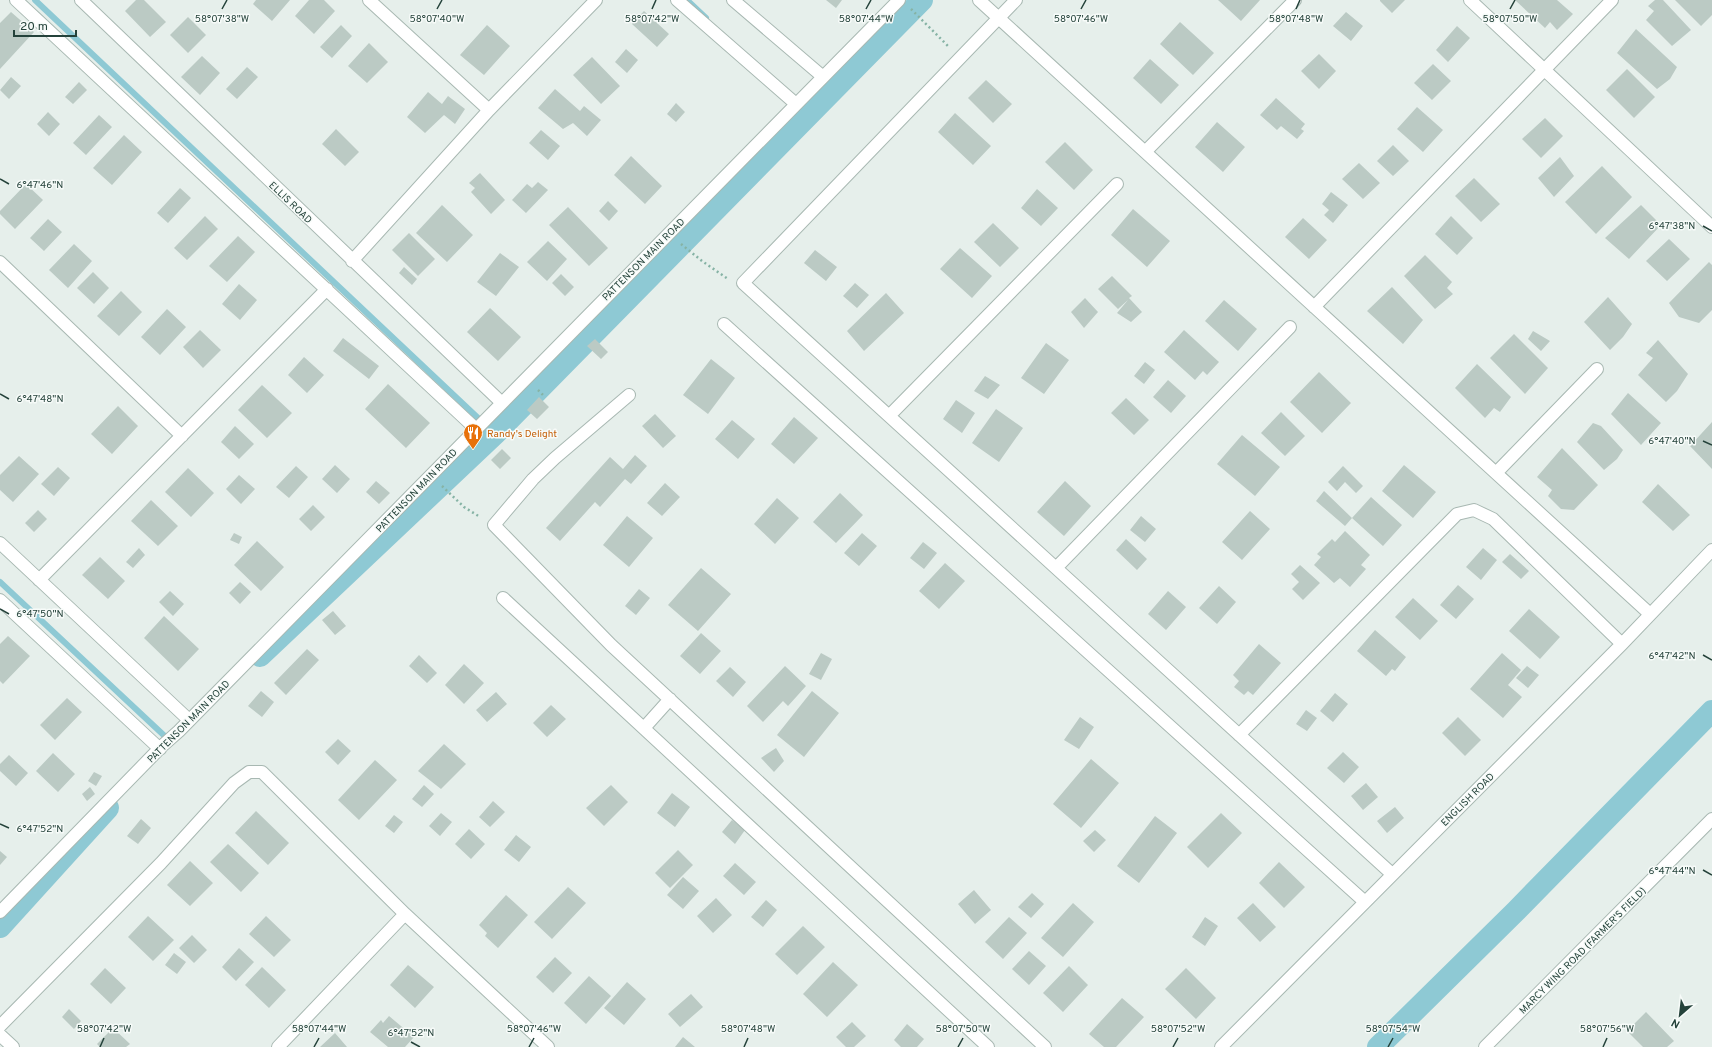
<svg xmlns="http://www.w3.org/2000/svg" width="1712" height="1047" font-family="Overpass,sans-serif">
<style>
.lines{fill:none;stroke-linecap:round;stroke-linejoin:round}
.stream{stroke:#8ec9d4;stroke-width:6}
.canal{stroke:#8ec9d4;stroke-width:22}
.building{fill:#bbcac4}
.minor-casing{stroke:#a8b8b2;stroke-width:14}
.path{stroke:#86b3a5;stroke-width:2.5;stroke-dasharray:2 3;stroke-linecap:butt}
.minor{stroke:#fff;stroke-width:12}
.ticks{fill:none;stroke:#24423a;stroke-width:1.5}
.labels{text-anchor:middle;stroke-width:3;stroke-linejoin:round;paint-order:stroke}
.street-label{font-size:10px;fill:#24423a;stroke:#f7fbf9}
.food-label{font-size:10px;fill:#c56008;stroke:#f7fbf9;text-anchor:start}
.ticks-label{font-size:10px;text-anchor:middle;fill:#24423a;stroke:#f7fbf9;stroke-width:3;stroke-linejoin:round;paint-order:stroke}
</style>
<rect width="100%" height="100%" fill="#e6efeb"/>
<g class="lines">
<path class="stream" d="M 35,0 L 495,434
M 687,0 L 706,18
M 798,100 L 811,113
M 0,582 L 170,741"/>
<path class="canal" d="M 260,656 L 495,434 L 922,0
M 0,927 L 108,808
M 1378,1047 L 1516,911 L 1712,711"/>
</g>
<path class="building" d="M 136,0 L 144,0 L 166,22 L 150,37 L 125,11 Z
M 256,0 L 290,0 L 272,21 L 253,4 Z
M 309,0 L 324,0 L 335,11 L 314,34 L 295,16 Z
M 826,0 L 842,0 L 836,8 Z
M 1218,0 L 1260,0 L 1241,21 Z
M 1380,0 L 1405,0 L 1392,13 L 1380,1 Z
M 1515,0 L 1557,0 L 1573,14 L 1557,30 L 1550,22 L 1545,28 Z
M 1655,0 L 1663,0 L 1691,30 L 1672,46 L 1646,20 L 1654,11 L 1648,6 Z
M 1675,0 L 1712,0 L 1712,15 L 1701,26 Z
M 644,11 L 669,34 L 657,47 L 632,24 Z
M 11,12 L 34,32 L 0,69 L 0,23 Z
M 1346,12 L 1363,26 L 1351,41 L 1333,26 Z
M 188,17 L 206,35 L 188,53 L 170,35 Z
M 1180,22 L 1214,53 L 1193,75 L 1160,44 Z
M 341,25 L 352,36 L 332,58 L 320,47 Z
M 487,25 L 510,46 L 484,75 L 460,55 Z
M 1457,26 L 1470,38 L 1448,62 L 1436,50 Z
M 1636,29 L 1677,67 L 1670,79 L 1657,89 L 1617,53 Z
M 369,43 L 388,62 L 367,83 L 348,66 Z
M 626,49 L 638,60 L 627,73 L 615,62 Z
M 1319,54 L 1336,71 L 1319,89 L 1301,71 Z
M 202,56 L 220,73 L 200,95 L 181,77 Z
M 592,57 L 620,86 L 601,104 L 573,75 Z
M 1150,59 L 1179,85 L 1161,104 L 1133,78 Z
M 1433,64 L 1451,81 L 1432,100 L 1414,83 Z
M 247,67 L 258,77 L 237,99 L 226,89 Z
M 1627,69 L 1655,97 L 1634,118 L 1606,90 Z
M 11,77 L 21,86 L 9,99 L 0,90 Z
M 986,80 L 1012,104 L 993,123 L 968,98 Z
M 79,82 L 87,90 L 73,104 L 65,97 Z
M 555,89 L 580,111 L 584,106 L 601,120 L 587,136 L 573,123 L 563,129 L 538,108 Z
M 428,92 L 442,104 L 448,96 L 465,109 L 455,124 L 444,115 L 425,133 L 407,117 Z
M 1276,98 L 1305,124 L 1301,129 L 1304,131 L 1297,139 L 1281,126 L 1277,130 L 1260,115 Z
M 676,103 L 685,112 L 676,122 L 667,114 Z
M 1417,107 L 1443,130 L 1423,152 L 1397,129 Z
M 48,112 L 60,124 L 49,136 L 37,124 Z
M 955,113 L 991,146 L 973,165 L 938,132 Z
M 99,115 L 112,127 L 86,155 L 73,143 Z
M 1545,118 L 1563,136 L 1541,158 L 1522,139 Z
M 1217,122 L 1245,147 L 1223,172 L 1195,147 Z
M 336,129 L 359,152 L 345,166 L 322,144 Z
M 541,130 L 560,146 L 548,160 L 529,143 Z
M 124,135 L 142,152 L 112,185 L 93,168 Z
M 1065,142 L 1093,170 L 1074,190 L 1045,162 Z
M 1393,145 L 1409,161 L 1393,176 L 1377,161 Z
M 631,156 L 662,186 L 645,204 L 614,175 Z
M 1560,157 L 1574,176 L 1554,197 L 1538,178 Z
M 1359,163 L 1380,183 L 1363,199 L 1342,179 Z
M 1602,166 L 1632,197 L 1596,234 L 1565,202 Z
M 480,173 L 505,200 L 491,214 L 471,192 L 475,188 L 469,183 Z
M 1474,178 L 1500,204 L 1481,222 L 1455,196 Z
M 538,182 L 548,190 L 526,213 L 512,200 L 527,184 L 532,188 Z
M 26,184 L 43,200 L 15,229 L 0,214 L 0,211 Z
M 180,188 L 191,198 L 168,223 L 157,213 Z
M 1037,189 L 1058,208 L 1041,226 L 1021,208 Z
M 1331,192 L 1348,205 L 1333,223 L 1324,215 L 1329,210 L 1322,204 Z
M 608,201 L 618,211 L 609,221 L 599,211 Z
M 442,205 L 473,235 L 447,262 L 416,233 Z
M 1641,205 L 1661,225 L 1629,259 L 1605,238 Z
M 568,207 L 608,248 L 589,266 L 549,225 Z
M 1133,209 L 1170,241 L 1147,267 L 1111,235 Z
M 205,216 L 218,229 L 187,260 L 174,248 Z
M 1451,216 L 1473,238 L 1457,255 L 1435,234 Z
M 1303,218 L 1327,240 L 1309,259 L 1285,237 Z
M 48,219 L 62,232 L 44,251 L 30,238 Z
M 993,223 L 1019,248 L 1000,267 L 974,242 Z
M 409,233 L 435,259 L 418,276 L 392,250 Z
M 238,236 L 255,252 L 227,282 L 209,266 Z
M 1669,239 L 1690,259 L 1667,281 L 1646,261 Z
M 548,241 L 567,259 L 547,281 L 527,262 Z
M 74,244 L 92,261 L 68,288 L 49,270 Z
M 960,248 L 992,276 L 972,298 L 940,269 Z
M 815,250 L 837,267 L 826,281 L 804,263 Z
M 500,253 L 519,267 L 496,296 L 477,282 Z
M 1425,255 L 1452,282 L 1447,288 L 1453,294 L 1435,309 L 1404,276 Z
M 1709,262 L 1712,265 L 1712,310 L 1699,323 L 1679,317 L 1669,303 Z
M 404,267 L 417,279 L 412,285 L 399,273 Z
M 93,272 L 109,288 L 94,304 L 77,288 Z
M 561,274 L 574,287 L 565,296 L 552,283 Z
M 1112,276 L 1132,296 L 1129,298 L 1142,312 L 1131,322 L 1117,313 L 1128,300 L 1118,309 L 1098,289 Z
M 855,283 L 869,295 L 857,308 L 843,296 Z
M 239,284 L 257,300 L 240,320 L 222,304 Z
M 1392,287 L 1423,320 L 1403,344 L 1367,311 Z
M 121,291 L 142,312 L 119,336 L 97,316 Z
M 886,293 L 904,313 L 864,351 L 847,331 Z
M 1608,297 L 1632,324 L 1623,337 L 1610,350 L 1584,322 Z
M 1085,298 L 1098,312 L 1084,328 L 1071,312 Z
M 1224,300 L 1257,329 L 1238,351 L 1205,321 Z
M 490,308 L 521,337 L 498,361 L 467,332 Z
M 167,309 L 186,327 L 160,355 L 141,337 Z
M 200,330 L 221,350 L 203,368 L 183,347 Z
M 1184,330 L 1219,362 L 1207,375 L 1203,371 L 1195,380 L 1164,352 Z
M 1533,331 L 1550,341 L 1541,351 L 1528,339 Z
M 1514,334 L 1548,368 L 1525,394 L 1490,358 Z
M 343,338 L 379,366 L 369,379 L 333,351 Z
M 595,339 L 608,352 L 601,359 L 587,346 Z
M 1658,340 L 1688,374 L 1677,391 L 1666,402 L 1638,375 L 1653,358 L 1646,353 Z
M 1046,343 L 1069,360 L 1044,394 L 1021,378 Z
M 304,357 L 324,375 L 307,393 L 288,375 Z
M 711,359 L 735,378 L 708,414 L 683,395 Z
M 1145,362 L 1155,370 L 1144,384 L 1134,376 Z
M 1477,364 L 1511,397 L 1500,412 L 1494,408 L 1485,418 L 1455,388 Z
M 1319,372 L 1351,403 L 1322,433 L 1290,402 Z
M 985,376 L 1000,385 L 988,399 L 974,391 Z
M 1168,380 L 1186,396 L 1171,413 L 1153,397 Z
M 388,384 L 430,423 L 406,448 L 365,409 Z
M 262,385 L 292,413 L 267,438 L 238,410 Z
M 1628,393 L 1661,423 L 1641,445 L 1611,414 Z
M 539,397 L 549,407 L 537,419 L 527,410 Z
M 1126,398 L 1149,420 L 1134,435 L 1111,413 Z
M 956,400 L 975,413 L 962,433 L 943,419 Z
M 118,406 L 138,426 L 112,454 L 91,434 Z
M 996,409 L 1023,428 L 999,462 L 972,443 Z
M 1281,412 L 1305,436 L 1285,456 L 1261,433 Z
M 655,414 L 676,436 L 663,448 L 642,426 Z
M 794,417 L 818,438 L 794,464 L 771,444 Z
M 732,420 L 755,439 L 738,459 L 715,439 Z
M 1712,422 L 1712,469 L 1690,446 Z
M 1593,423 L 1601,426 L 1623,450 L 1617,459 L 1604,470 L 1577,442 Z
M 235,426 L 254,444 L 239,459 L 221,442 Z
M 1242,435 L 1280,467 L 1255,496 L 1217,464 Z
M 1562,448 L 1598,485 L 1574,510 L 1561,509 L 1548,496 L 1552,490 L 1537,477 Z
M 502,449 L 511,458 L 500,469 L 491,460 Z
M 635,455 L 647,466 L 631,484 L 625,479 L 600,507 L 595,502 L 560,541 L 546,528 L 610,457 L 623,469 Z
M 19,456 L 39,474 L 13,502 L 0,490 L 0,475 Z
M 335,465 L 350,479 L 337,493 L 322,479 Z
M 1404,465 L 1436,492 L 1413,518 L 1382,491 Z
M 296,466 L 308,477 L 289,498 L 276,487 Z
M 1343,466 L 1363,486 L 1356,493 L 1345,482 L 1337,491 L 1328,482 Z
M 58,467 L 70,478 L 54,496 L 41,484 Z
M 188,468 L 214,493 L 191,517 L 165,492 Z
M 239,475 L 255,489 L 241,504 L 226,489 Z
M 376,481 L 390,493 L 379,504 L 366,492 Z
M 1065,481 L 1091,506 L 1064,536 L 1037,512 Z
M 665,483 L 680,497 L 662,516 L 647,503 Z
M 1658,484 L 1690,515 L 1673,531 L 1642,502 Z
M 1324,491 L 1352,518 L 1345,526 L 1316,501 Z
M 840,493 L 863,515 L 836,543 L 813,522 Z
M 1371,497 L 1402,525 L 1383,546 L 1352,518 Z
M 777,498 L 799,518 L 775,544 L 754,524 Z
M 151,500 L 178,526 L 158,546 L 131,521 Z
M 313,505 L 325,517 L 311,531 L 299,519 Z
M 38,510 L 47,519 L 34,532 L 25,523 Z
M 1250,511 L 1270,529 L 1242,560 L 1222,542 Z
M 627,516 L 653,538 L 629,567 L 603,545 Z
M 1141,516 L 1156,529 L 1145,542 L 1130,530 Z
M 1345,531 L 1370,555 L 1361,565 L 1366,569 L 1350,587 L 1340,578 L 1334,583 L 1314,565 L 1321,557 L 1317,554 L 1332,539 L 1335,542 Z
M 234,533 L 242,537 L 239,544 L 230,540 Z
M 862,533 L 877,546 L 859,566 L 844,553 Z
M 1126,539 L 1147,559 L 1137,570 L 1116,550 Z
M 257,541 L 284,567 L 261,591 L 234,565 Z
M 923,542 L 937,553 L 924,569 L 910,558 Z
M 139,548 L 145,555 L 133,568 L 126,562 Z
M 1483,548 L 1497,560 L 1481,580 L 1466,567 Z
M 1510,554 L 1529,571 L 1521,579 L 1502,562 Z
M 100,557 L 125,581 L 108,599 L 82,575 Z
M 945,563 L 965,581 L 939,609 L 919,591 Z
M 1300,565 L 1320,583 L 1303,600 L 1292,589 L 1299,582 L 1291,574 Z
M 701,568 L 731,594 L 698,631 L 668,605 Z
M 240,582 L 251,592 L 240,604 L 229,593 Z
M 1458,585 L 1474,599 L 1456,619 L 1440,605 Z
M 1219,586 L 1236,602 L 1217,624 L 1199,608 Z
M 639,589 L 650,598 L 636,615 L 625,606 Z
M 170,591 L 184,604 L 173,616 L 159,602 Z
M 1168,591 L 1186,607 L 1166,630 L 1148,614 Z
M 1413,598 L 1438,621 L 1420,640 L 1395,617 Z
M 1529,609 L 1560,637 L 1540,659 L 1509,631 Z
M 333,611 L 346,626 L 335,635 L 322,620 Z
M 164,616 L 199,649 L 178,671 L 144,638 Z
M 1375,630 L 1406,657 L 1395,671 L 1392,669 L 1386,676 L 1357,651 Z
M 701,633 L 721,651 L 700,674 L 680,656 Z
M 8,636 L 30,656 L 3,684 L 0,681 L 0,644 Z
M 1259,644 L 1281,663 L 1253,695 L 1248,691 L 1244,695 L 1234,687 L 1239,681 L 1233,675 Z
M 307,649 L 319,660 L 286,695 L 274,683 Z
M 821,653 L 832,659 L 821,680 L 809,674 Z
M 1502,653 L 1521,670 L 1508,685 L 1522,697 L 1503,718 L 1470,689 Z
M 419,655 L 437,673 L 427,683 L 409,666 Z
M 464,664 L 484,683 L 464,704 L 445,685 Z
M 785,666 L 806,686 L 788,706 L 783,701 L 763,722 L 747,706 Z
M 1527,666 L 1539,675 L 1528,688 L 1516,678 Z
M 730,667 L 746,682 L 733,697 L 716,681 Z
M 261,691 L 274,702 L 262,717 L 248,706 Z
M 812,691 L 839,713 L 804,757 L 777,735 Z
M 496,692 L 507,704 L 487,722 L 476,710 Z
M 1335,693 L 1348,704 L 1333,722 L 1320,711 Z
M 67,698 L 82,712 L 55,740 L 40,725 Z
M 551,705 L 566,719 L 547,737 L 533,723 Z
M 1306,710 L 1317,718 L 1307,731 L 1296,724 Z
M 1080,717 L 1094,727 L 1079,749 L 1064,740 Z
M 1458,717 L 1481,740 L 1465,756 L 1442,733 Z
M 338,739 L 351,751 L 338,765 L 325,752 Z
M 444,744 L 466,764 L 441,789 L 418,771 Z
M 776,748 L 784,761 L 774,772 L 761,758 Z
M 1343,752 L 1359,767 L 1344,783 L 1327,768 Z
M 53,753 L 75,774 L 58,792 L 36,771 Z
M 9,755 L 28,773 L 16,786 L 0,771 L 0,764 Z
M 1091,759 L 1119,783 L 1081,828 L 1053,804 Z
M 375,760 L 397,780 L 359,820 L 338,800 Z
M 94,772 L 102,776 L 96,786 L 88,781 Z
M 1366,783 L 1378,797 L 1363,810 L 1351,796 Z
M 424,785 L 434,794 L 422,807 L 412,799 Z
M 611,785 L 628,802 L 604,826 L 586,808 Z
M 90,787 L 95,794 L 87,801 L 82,794 Z
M 672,793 L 690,807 L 675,827 L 657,813 Z
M 493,801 L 505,812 L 490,827 L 479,817 Z
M 1395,807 L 1404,818 L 1387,833 L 1377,821 Z
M 256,811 L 289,843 L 268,865 L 235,833 Z
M 441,813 L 452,822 L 440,836 L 429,826 Z
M 1221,813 L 1242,833 L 1208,868 L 1187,847 Z
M 394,815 L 403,822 L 394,833 L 385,826 Z
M 1155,816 L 1177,833 L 1139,883 L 1117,866 Z
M 141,819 L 151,828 L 138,844 L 127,836 Z
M 732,820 L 745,830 L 735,844 L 722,832 Z
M 469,829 L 485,844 L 471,859 L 455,844 Z
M 1095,830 L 1106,840 L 1094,852 L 1083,841 Z
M 516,835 L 531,847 L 519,862 L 504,850 Z
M 228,844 L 259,873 L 241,892 L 210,862 Z
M 678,850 L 693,865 L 670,888 L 655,873 Z
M 0,851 L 7,857 L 0,865 Z
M 190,861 L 213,883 L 190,906 L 167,885 Z
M 1279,862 L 1305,887 L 1284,908 L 1259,883 Z
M 735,863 L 756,882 L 744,895 L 723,876 Z
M 683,877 L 699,891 L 683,909 L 667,895 Z
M 568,887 L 586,903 L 552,939 L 534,922 Z
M 974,890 L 991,910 L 975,924 L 958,904 Z
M 1032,893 L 1044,904 L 1031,918 L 1018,907 Z
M 506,895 L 528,915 L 498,948 L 485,936 L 487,933 L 479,925 Z
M 716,898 L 732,915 L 713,933 L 697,916 Z
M 766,900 L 777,910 L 763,927 L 751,917 Z
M 1073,903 L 1094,922 L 1063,957 L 1041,938 Z
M 1253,903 L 1276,927 L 1260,942 L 1237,918 Z
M 148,916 L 174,940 L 153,961 L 128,937 Z
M 266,916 L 291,940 L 274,957 L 249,934 Z
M 1009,917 L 1027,933 L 1003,959 L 985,942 Z
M 1205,917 L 1218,926 L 1205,946 L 1192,937 Z
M 803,926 L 825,947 L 797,975 L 775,954 Z
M 192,935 L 207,950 L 194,963 L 179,948 Z
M 239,948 L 254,962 L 236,981 L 222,967 Z
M 1029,951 L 1046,966 L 1029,985 L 1012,969 Z
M 174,953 L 186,962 L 177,974 L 165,965 Z
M 555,957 L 572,973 L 553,993 L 536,977 Z
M 833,962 L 858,985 L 827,1017 L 803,994 Z
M 408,965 L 434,987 L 415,1008 L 390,985 Z
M 1069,966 L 1088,985 L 1063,1012 L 1043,993 Z
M 262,967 L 286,990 L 269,1008 L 245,985 Z
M 105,968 L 126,988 L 111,1004 L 90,984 Z
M 1186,968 L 1216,998 L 1196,1019 L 1165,989 Z
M 589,976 L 611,996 L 586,1024 L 564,1003 Z
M 627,982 L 646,999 L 624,1025 L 604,1008 Z
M 691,994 L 703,1007 L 680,1027 L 668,1014 Z
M 1122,998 L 1144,1017 L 1116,1047 L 1104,1047 L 1089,1034 Z
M 69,1009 L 81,1021 L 74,1029 L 62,1017 Z
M 1646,1012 L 1674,1041 L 1667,1047 L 1643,1047 L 1627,1031 Z
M 389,1016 L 414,1037 L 405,1047 L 388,1047 L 370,1032 L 381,1020 L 383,1023 Z
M 852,1022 L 866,1036 L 854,1047 L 846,1047 L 836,1037 Z
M 907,1024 L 924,1039 L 917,1047 L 901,1047 L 894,1040 Z
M 113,1028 L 130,1044 L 126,1047 L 100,1047 L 97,1044 Z
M 335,1033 L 347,1047 L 320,1047 Z
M 683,1037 L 695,1047 L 675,1047 Z"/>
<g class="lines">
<g class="minor-casing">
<path id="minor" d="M 16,0 L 476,429
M 81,0 L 502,403
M 369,0 L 489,110
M 677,0 L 796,104
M 733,0 L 822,76
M 979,0 L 1650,614
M 1016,0 L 743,283 L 1392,874
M 1470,0 L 1712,227
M 1145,152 L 1295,0
M 352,261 L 489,110 L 596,0
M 0,262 L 182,436
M 1314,307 L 1612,0
M 724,324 L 1365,902
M 629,395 L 555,458 L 533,479 L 494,525 L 611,645 L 1045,1047
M 889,416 L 1117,184
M 1496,473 L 1597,369
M 0,543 L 189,720
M 1056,568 L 1290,327
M 39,580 L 327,289
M 503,598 L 988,1047
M 0,600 L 160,749
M 644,728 L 670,699
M 1239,735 L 1457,514 L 1474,510 L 1493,519 L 1622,644
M 0,912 L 162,746 L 179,731 L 899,0
M 0,1026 L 161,863 L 234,783 L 249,772 L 262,772 L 405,914 L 548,1047
M 0,1035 L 13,1047
M 278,1047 L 405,914
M 1221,1047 L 1622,644 L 1712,550
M 1485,1047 L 1712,819"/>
</g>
<path class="path" d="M 911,9 L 948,46
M 681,244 L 702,261 L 728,279
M 538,390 L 545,397
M 442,486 L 464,507 L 480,517"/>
<use href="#minor" class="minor"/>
</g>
<path class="ticks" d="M 222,9 L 227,0M 437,9 L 442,0M 652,9 L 656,0M 866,9 L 871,0M 1081,9 L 1086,0M 1296,9 L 1300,0M 1510,9 L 1515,0M 0,179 L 9,184M 1703,226 L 1712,231M 0,394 L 9,399M 1703,441 L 1712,445M 0,609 L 9,614M 1703,655 L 1712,660M 0,824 L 9,828M 1703,870 L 1712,875M 411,1042 L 420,1047M 100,1047 L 104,1038M 314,1047 L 319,1038M 529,1047 L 534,1038M 744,1047 L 748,1038M 958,1047 L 963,1038M 1173,1047 L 1178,1038M 1388,1047 L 1393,1038M 1603,1047 L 1607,1038"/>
<defs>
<g id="restaurant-pin" transform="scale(1)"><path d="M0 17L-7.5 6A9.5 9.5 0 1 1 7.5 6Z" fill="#e8710a" stroke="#f7fbf9"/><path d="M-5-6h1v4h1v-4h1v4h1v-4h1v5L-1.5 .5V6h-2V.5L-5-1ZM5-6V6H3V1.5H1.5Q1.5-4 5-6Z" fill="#fff"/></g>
</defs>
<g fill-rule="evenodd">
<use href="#restaurant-pin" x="473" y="433"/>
</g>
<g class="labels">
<g class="street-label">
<text transform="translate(291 202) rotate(44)" y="4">ELLIS ROAD</text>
<text transform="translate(643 259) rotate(-45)" y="4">PATTENSON MAIN ROAD</text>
<text transform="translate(416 490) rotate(-46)" y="4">PATTENSON MAIN ROAD</text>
<text transform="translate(188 721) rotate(-45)" y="4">PATTENSON MAIN ROAD</text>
<text transform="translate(1467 799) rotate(-45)" y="4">ENGLISH ROAD</text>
<text transform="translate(1582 950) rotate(-45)" y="4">MARCY WING ROAD (FARMER'S FIELD)</text>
</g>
<g class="food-label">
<text x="487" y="437">Randy's Delight</text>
</g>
</g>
<g class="ticks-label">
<text x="222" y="22">58°07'38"W</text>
<text x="437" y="22">58°07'40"W</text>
<text x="652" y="22">58°07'42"W</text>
<text x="866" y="22">58°07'44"W</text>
<text x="1081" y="22">58°07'46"W</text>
<text x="1296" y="22">58°07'48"W</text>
<text x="1510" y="22">58°07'50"W</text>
<text x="40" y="188">6°47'46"N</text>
<text x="1672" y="229">6°47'38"N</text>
<text x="40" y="402">6°47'48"N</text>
<text x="1672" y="444">6°47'40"N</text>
<text x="40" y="617">6°47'50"N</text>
<text x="1672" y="659">6°47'42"N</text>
<text x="40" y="832">6°47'52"N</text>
<text x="1672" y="874">6°47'44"N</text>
<text x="104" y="1032">58°07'42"W</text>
<text x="319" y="1032">58°07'44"W</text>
<text x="534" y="1032">58°07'46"W</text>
<text x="748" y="1032">58°07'48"W</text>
<text x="963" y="1032">58°07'50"W</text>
<text x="1178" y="1032">58°07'52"W</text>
<text x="1393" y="1032">58°07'54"W</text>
<text x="1607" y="1032">58°07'56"W</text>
<text x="411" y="1036">6°47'52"N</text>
</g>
<g transform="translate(1680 1015) rotate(208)" stroke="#f7fbf9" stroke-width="3" paint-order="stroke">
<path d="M0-3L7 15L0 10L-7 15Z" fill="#24423a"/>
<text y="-6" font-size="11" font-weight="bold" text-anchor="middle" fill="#24423a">N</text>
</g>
<path d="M14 30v6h62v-6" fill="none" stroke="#24423a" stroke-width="2"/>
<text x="20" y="30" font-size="12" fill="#24423a" stroke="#f7fbf9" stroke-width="3" paint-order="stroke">20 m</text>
</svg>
